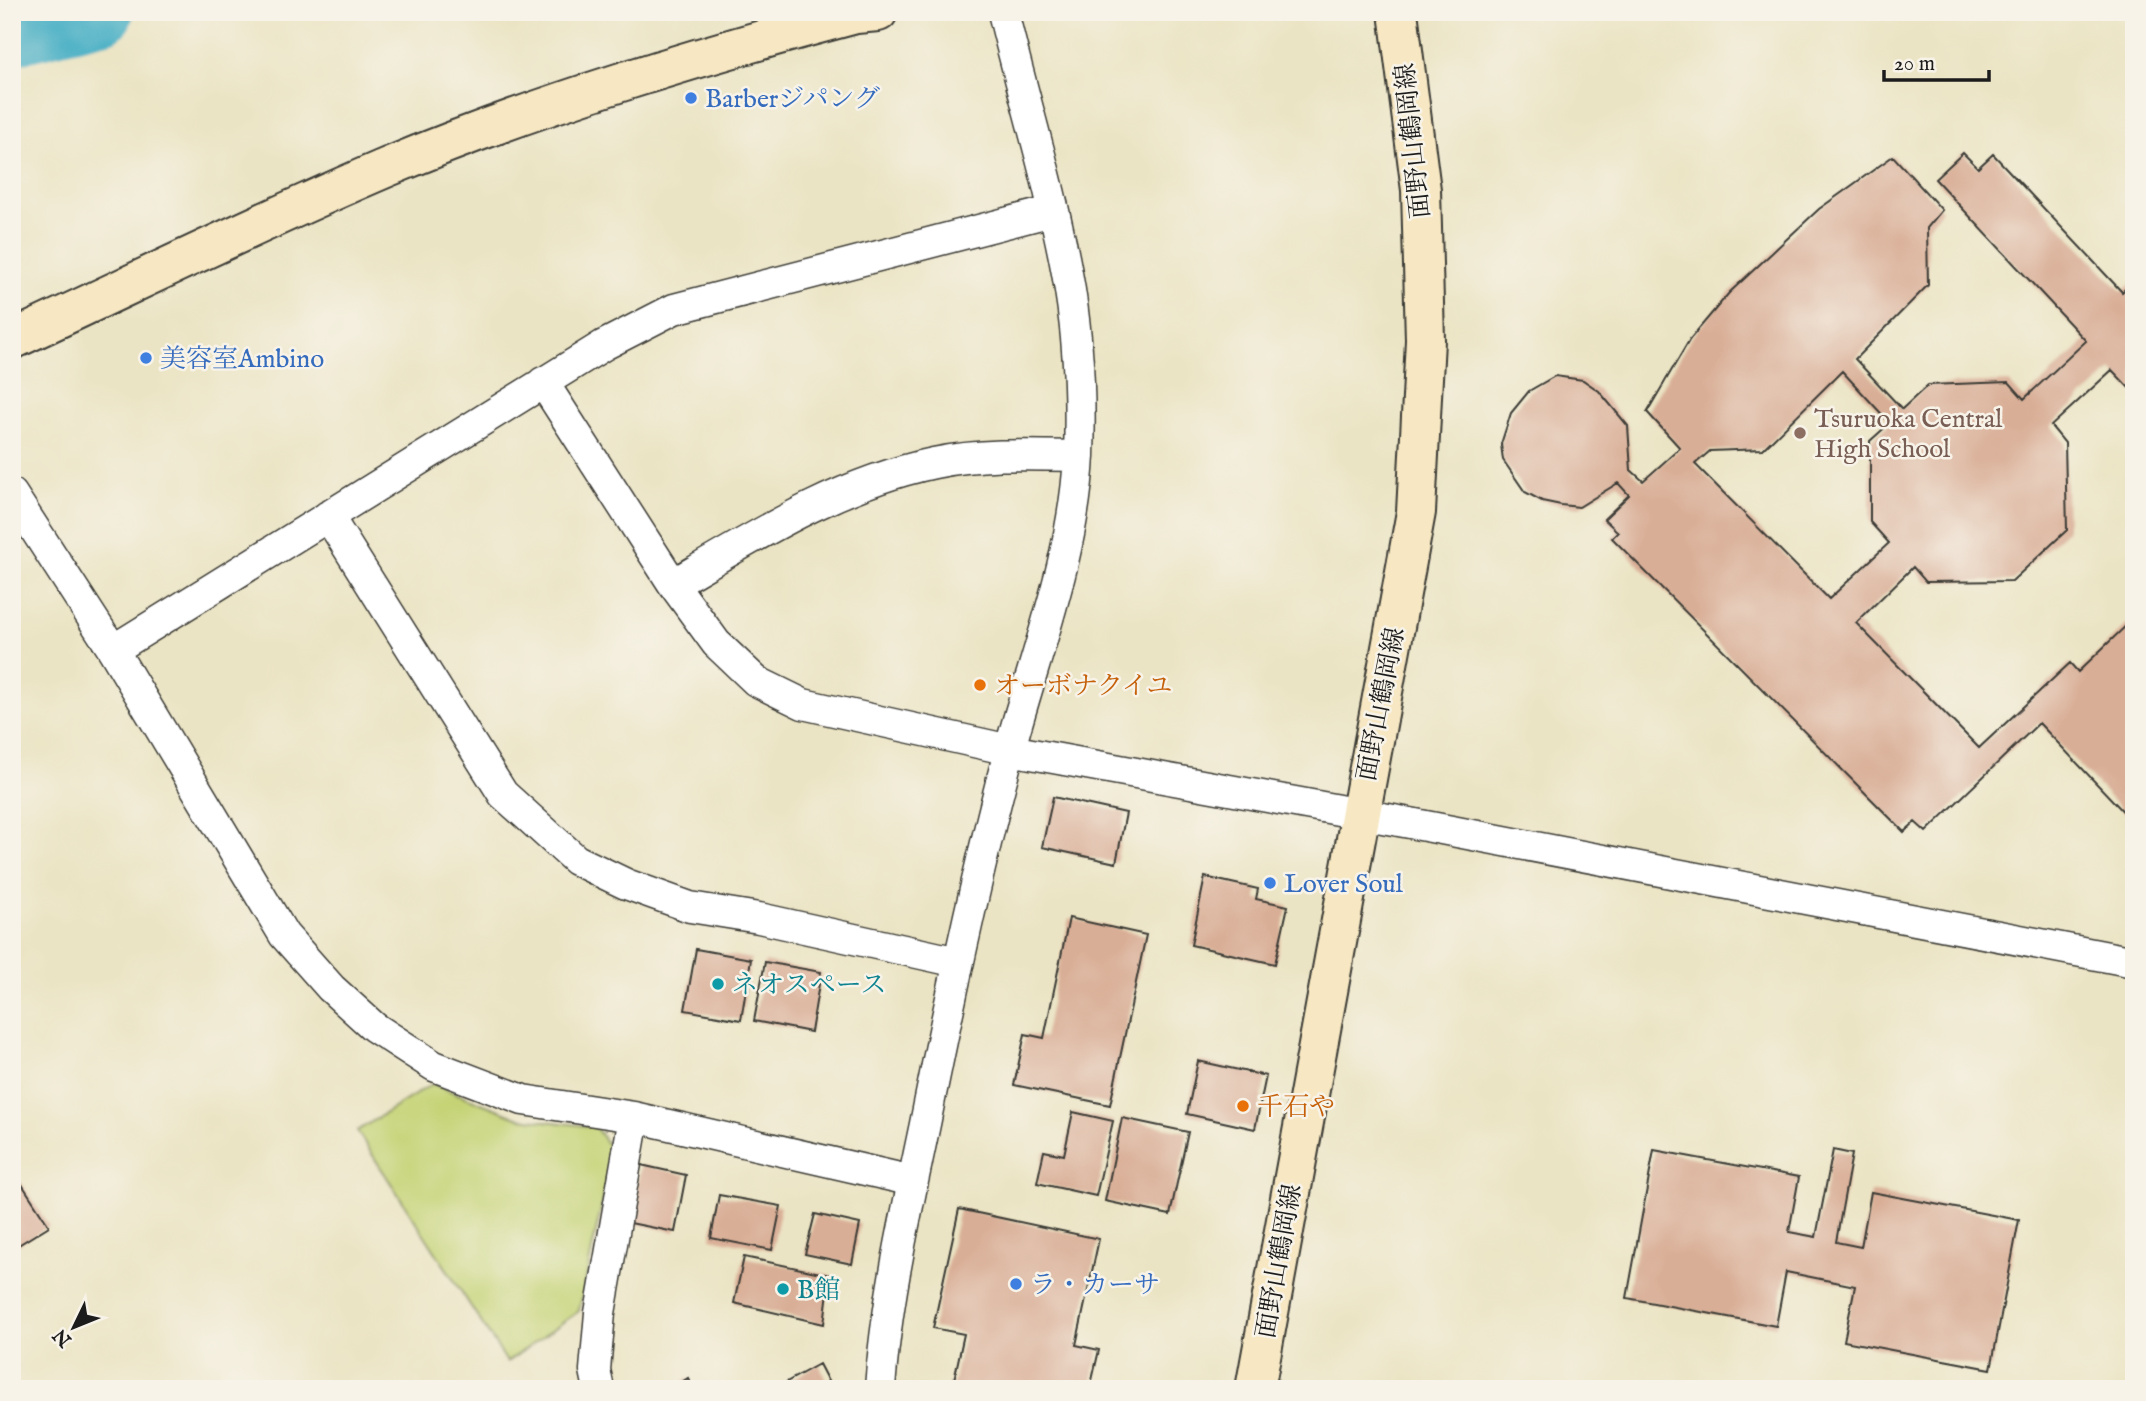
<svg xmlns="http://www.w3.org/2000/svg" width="2146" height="1401" font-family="'IM FELL English','Noto Serif JP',serif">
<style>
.green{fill:#c5d375;stroke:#707848;stroke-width:2}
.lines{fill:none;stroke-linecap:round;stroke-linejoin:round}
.river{stroke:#46afc5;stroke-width:63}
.building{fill:#d9ae96;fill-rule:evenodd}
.street-casing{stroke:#3b3a35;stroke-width:33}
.secondary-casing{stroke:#3b3a35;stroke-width:42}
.street{stroke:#fff;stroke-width:30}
.secondary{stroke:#f7e8c3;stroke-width:38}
.shop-dot{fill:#3f7fe0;stroke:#f7f3e8;stroke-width:2.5}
.education-dot{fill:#8d6e63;stroke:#f7f3e8;stroke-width:2.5}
.food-dot{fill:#e8710a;stroke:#f7f3e8;stroke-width:2.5}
.culture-dot{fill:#0f9aa8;stroke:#f7f3e8;stroke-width:2.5}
.labels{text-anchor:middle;stroke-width:5;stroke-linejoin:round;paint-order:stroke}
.shop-label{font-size:26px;fill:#366cbe;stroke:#f7f3e8;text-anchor:start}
.street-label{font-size:26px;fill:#1c1c1c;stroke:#f7f3e8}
.education-label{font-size:26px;fill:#785e54;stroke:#f7f3e8;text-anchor:start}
.food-label{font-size:26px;fill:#c56008;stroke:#f7f3e8;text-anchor:start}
.culture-label{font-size:26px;fill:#0d838f;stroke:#f7f3e8;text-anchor:start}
</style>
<rect width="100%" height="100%" fill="#f7f3e8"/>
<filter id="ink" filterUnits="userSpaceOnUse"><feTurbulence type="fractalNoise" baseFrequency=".0143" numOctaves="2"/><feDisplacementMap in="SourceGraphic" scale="14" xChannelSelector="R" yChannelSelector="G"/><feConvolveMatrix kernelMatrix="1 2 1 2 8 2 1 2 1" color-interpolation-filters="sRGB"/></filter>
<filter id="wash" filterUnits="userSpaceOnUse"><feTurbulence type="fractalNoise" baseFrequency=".00686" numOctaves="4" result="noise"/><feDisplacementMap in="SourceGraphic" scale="28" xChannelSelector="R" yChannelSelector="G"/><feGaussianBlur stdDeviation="1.57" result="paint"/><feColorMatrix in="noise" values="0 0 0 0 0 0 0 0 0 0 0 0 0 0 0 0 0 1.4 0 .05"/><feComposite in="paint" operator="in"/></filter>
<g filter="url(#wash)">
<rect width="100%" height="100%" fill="#ebe4c4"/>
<path class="green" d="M 432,1084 L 520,1118 L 595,1127 L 613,1152 L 579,1311 L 507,1362 L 357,1131 Z"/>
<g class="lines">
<path class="river" d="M 12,34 L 102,12"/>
</g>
<g id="blocks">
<path class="building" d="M 1963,153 L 1978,168 L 1993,154 L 2122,292 L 2134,281 L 2134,393 L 2112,370 L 2051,426 L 2065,443 L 2067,530 L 2012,581 L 1926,582 L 1913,567 L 1856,623 L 1979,748 L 2070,663 L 2078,672 L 2134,618 L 2134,823 L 2039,723 L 1926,832 L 1915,822 L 1904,832 L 1612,538 L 1618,532 L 1604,519 L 1629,495 L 1618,483 L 1579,507 L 1561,505 L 1542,501 L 1525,492 L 1503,460 L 1501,444 L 1511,413 L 1529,391 L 1555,376 L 1583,380 L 1599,391 L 1628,426 L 1631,470 L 1643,481 L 1680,448 L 1647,412 L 1690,339 L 1729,293 L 1819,209 L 1893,156 L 1942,210 L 1927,228 L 1928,285 L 1855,359 L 1902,409 L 1928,385 L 2009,382 L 2024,399 L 2086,341 L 1935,179 ZM 1842,371 L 1890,423 L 1870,441 L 1870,522 L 1889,543 L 1829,599 L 1695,464 L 1710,451 L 1763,449 Z
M 1053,797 L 1126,813 L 1116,863 L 1042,847 Z
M 1205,877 L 1258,889 L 1256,899 L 1288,906 L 1275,964 L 1191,945 Z
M 1069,918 L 1146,935 L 1110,1105 L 1014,1085 L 1025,1034 L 1044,1038 Z
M 696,949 L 751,959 L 741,1020 L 685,1010 Z
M 765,962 L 821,972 L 811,1032 L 754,1021 Z
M 1198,1061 L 1266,1076 L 1255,1129 L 1187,1114 Z
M 1073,1112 L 1113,1121 L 1096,1196 L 1037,1183 L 1044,1151 L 1064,1155 Z
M 1122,1118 L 1188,1132 L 1170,1215 L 1105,1201 Z
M 1654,1150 L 1799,1177 L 1789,1232 L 1816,1237 L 1833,1150 L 1852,1154 L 1836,1242 L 1861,1247 L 1871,1192 L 2019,1220 L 1991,1369 L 1844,1341 L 1855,1286 L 1786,1272 L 1776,1326 L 1627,1298 Z
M 641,1165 L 686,1175 L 675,1232 L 630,1223 Z
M 12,1169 L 49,1226 L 12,1249 Z
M 719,1195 L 781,1206 L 772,1250 L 711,1238 Z
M 959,1209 L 1099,1239 L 1076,1345 L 1099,1350 L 1090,1389 L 952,1389 L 964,1334 L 933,1328 Z
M 815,1214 L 860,1224 L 852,1264 L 805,1254 Z
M 744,1257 L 830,1275 L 824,1324 L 734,1303 Z
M 819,1364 L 832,1389 L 774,1389 Z
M 688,1378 L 694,1389 L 671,1389 Z"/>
</g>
</g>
<g filter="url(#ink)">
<use href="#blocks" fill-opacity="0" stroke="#3b3a35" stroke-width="2"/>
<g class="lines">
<g class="street-casing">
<path id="street" d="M 543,382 L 673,584 L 716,643 L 756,681 L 803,704 L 1010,750 L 1410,823 L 2134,962
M 12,494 L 113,650 L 284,935 L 331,988 L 374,1027 L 434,1066 L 523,1100 L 634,1117 L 913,1181
M 328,516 L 503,794 L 576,860 L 626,884 L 690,907 L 759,918 L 958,962
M 673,584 C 757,535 839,483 934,463 C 981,453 1031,455 1079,456
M 113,650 L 604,345 L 674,309 L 1052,211
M 599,1389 L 595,1370 L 600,1313 L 634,1117
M 880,1389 C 886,1300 907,1211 925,1124 C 950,999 976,875 1009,752 C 1035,655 1074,557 1079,456 C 1081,397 1078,331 1067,273 C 1051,186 1024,99 1003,12"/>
</g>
<g class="secondary-casing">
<path id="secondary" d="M 12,340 C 137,282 261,221 388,167 C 539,104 698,56 856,14 L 878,12
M 1255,1389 L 1416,512 L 1425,340 L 1421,190 L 1398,12"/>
</g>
<use href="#street" class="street"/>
<use href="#secondary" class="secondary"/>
</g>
</g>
<g class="shop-dot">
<circle cx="691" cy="98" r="7"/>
<circle cx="146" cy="358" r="7"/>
<circle cx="1270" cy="883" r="7"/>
<circle cx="1016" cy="1284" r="7"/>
</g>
<circle class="education-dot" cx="1800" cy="433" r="7"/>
<g class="food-dot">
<circle cx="980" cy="685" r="7"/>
<circle cx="1243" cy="1106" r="7"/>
</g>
<g class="culture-dot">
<circle cx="718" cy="984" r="7"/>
<circle cx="783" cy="1289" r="7"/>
</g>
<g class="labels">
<g class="shop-label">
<text x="705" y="107">Barberジパング</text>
<text x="160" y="367">美容室Ambino</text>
<text x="1284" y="892">Lover Soul</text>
<text x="1030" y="1293">ラ・カーサ</text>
</g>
<g class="street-label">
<text transform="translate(1412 141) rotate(-96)" y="9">面野山鶴岡線</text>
<text transform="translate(1380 704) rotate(-79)" y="9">面野山鶴岡線</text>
<text transform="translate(1278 1261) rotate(-80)" y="9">面野山鶴岡線</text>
</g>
<g class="education-label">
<text x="1814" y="427">Tsuruoka Central<tspan x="1814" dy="30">High School</tspan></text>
</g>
<g class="food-label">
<text x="994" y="694">オーボナクイユ</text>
<text x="1257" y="1115">千石や</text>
</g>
<g class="culture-label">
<text x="732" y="993">ネオスペース</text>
<text x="797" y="1298">B館</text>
</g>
</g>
<rect width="2146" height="1401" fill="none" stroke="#f7f3e8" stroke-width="42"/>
<g transform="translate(74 1327) rotate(227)" stroke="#f7f3e8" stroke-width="5" paint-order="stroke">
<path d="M0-5L12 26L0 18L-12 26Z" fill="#1c1c1c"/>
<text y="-10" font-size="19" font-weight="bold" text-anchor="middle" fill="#1c1c1c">N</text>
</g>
<path d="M1884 70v10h105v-10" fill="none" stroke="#1c1c1c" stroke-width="3.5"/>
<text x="1894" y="70" font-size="21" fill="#1c1c1c" stroke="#f7f3e8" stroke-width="5" paint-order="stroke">20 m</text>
</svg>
